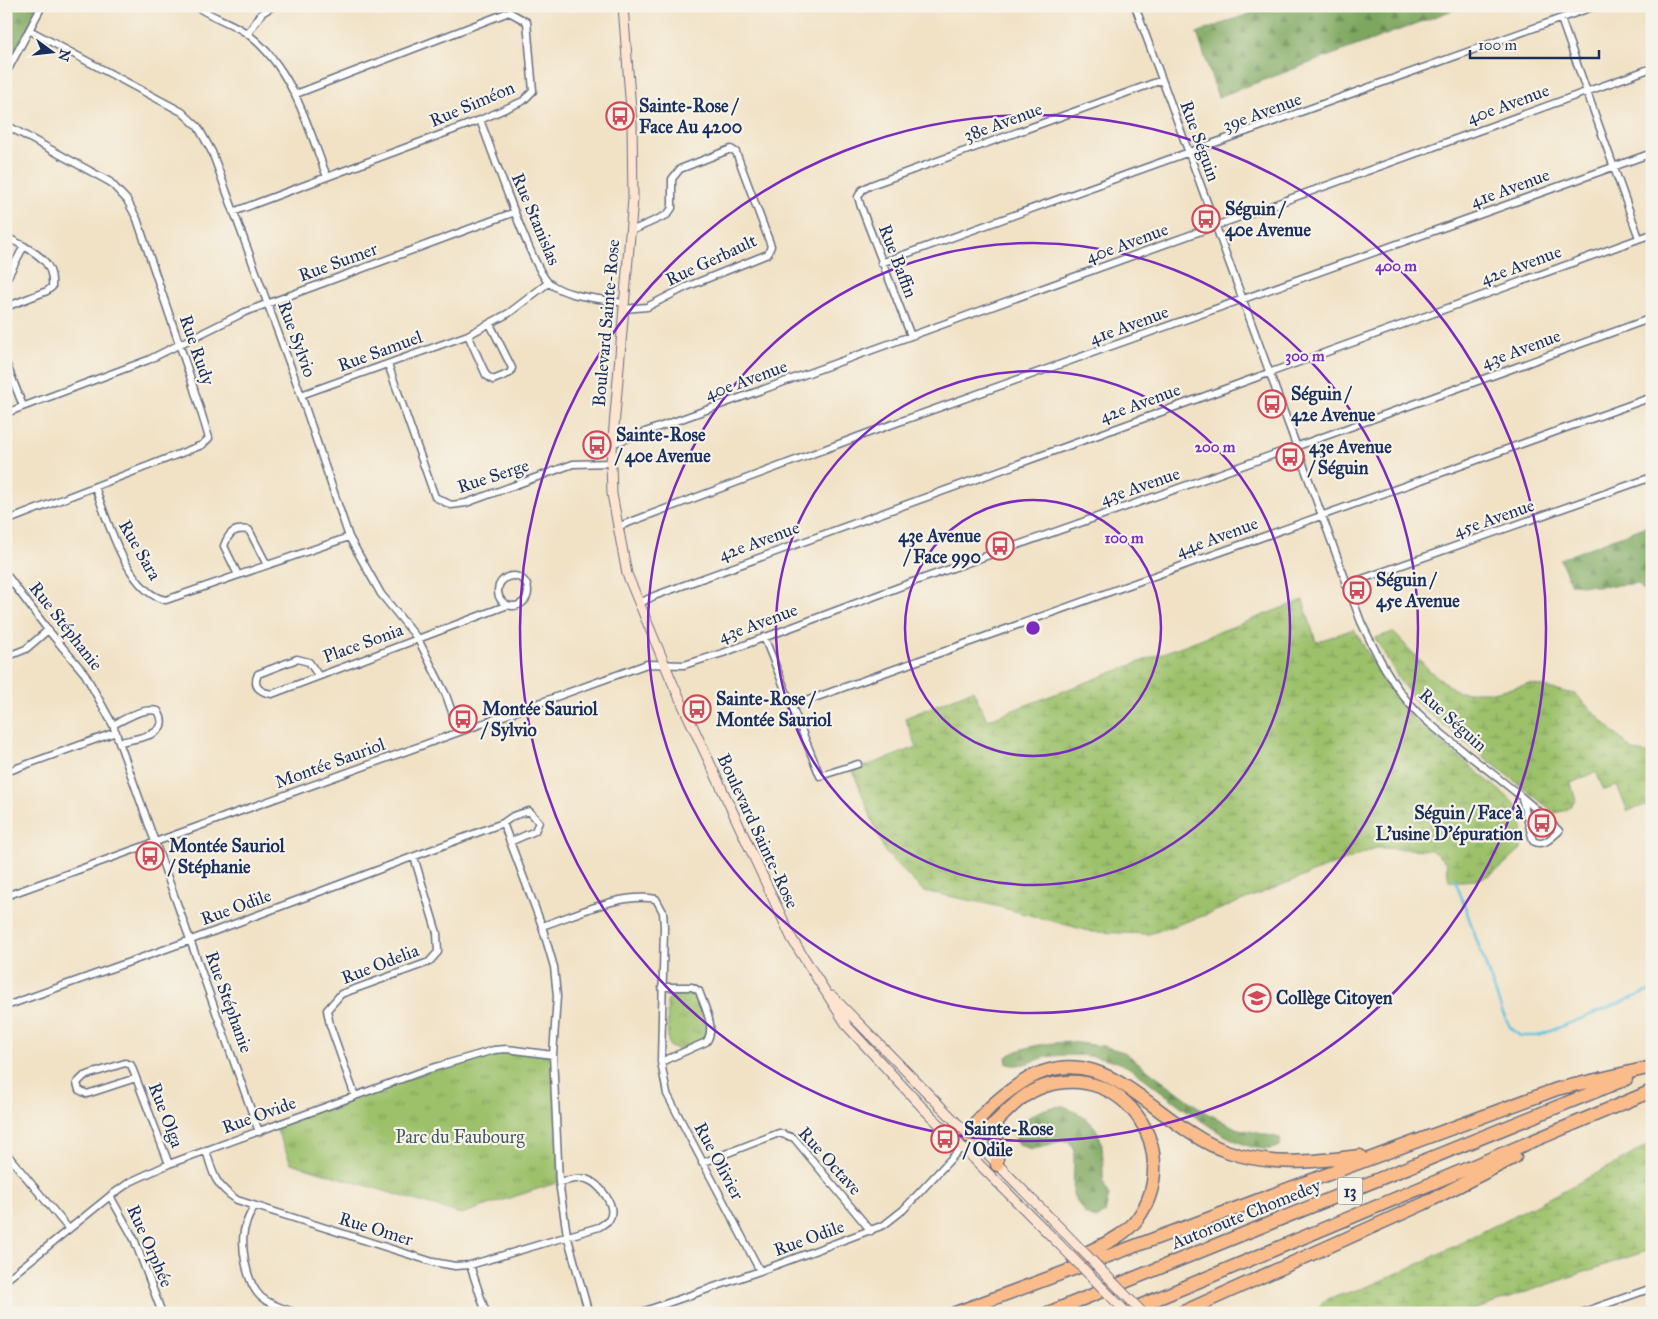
<svg xmlns="http://www.w3.org/2000/svg" width="1658" height="1319" font-family="'IM FELL Great Primer',serif">
<style>
.grass{fill:url(#grass-tufts);stroke:#5c7864}
.forest{fill:url(#forest-firs);stroke:#4c6b5e}
.wetland{fill:url(#wetland-marsh);stroke:#5c7864}
.lines{fill:none;stroke-linecap:round;stroke-linejoin:round}
.stream{stroke:#63c3e1;stroke-width:2.5}
.street-casing{stroke:#666e82;stroke-width:9}
.secondary-casing{stroke:#666e82;stroke-width:11}
.highway-casing{stroke:#666e82;stroke-width:15}
.street{stroke:#fff;stroke-width:6}
.secondary{stroke:#fde4d1;stroke-width:9}
.highway{stroke:#fabc8b;stroke-width:12}
.secondary-bridge-casing{stroke:#666e82;stroke-width:11;stroke-linecap:butt}
.secondary-bridge{stroke:#fde4d1;stroke-width:9}
.ring{fill:none;stroke:#7b2cbf;stroke-width:2.5}
.labels{text-anchor:middle;stroke-width:4.5;stroke-linejoin:round;paint-order:stroke}
.shield{fill:#f7f3e8;stroke:#5d6a87;stroke-width:1}
.shield-label{font-size:16px;font-weight:bold;fill:#1b2f5e}
.street-label{font-size:18px;fill:#1b2f5e;stroke:#f7f3e8}
.poi-label{font-size:18px;font-weight:bold;fill:#1b2f5e;stroke:#f7f3e8;text-anchor:start}
.park-label{font-size:18px;fill:#425b62;stroke:#f7f3e8}
.centre{fill:#7b2cbf;stroke:#f7f3e8;stroke-width:2.5}
.ring-label{font-size:15px;text-anchor:middle;font-weight:bold;fill:#7b2cbf;stroke:#f7f3e8;stroke-width:4.5;stroke-linejoin:round;paint-order:stroke}
</style>
<defs>
<pattern id="grass-tufts" width="24" height="20" patternUnits="userSpaceOnUse" patternTransform="scale(1.25)"><rect width="24" height="20" fill="#9cc16b"/><path d="M3 7l-1-3M5 7V3M7 7l1-3M15 17l-1-3M17 17v-4M19 17l1-3" fill="none" stroke="#7e9d5b"/></pattern>
<pattern id="forest-firs" width="22" height="20" patternUnits="userSpaceOnUse" patternTransform="scale(1.25)"><rect width="22" height="20" fill="#7da75f"/><path d="M5 1l3.5 6h-7zM16 11l3.5 6h-7z" fill="#668852"/></pattern>
<pattern id="wetland-marsh" width="20" height="14" patternUnits="userSpaceOnUse" patternTransform="scale(1.25)"><rect width="20" height="14" fill="#9cc16b"/><path d="M1 5h8M5 5V1M11 12h8M15 12V8" fill="none" stroke="#7e9d5b"/></pattern>
</defs>
<rect width="100%" height="100%" fill="#f7f3e8"/>
<filter id="ink" filterUnits="userSpaceOnUse"><feTurbulence type="fractalNoise" baseFrequency=".02" numOctaves="2"/><feDisplacementMap in="SourceGraphic" scale="10" xChannelSelector="R" yChannelSelector="G"/><feConvolveMatrix kernelMatrix="1 2 1 2 8 2 1 2 1" color-interpolation-filters="sRGB"/></filter>
<filter id="wash" filterUnits="userSpaceOnUse"><feTurbulence type="fractalNoise" baseFrequency=".0096" numOctaves="4" result="noise"/><feDisplacementMap in="SourceGraphic" scale="20" xChannelSelector="R" yChannelSelector="G"/><feGaussianBlur stdDeviation="1.12" result="paint"/><feColorMatrix in="noise" values="0 0 0 0 0 0 0 0 0 0 0 0 0 0 0 0 0 1.4 0 .05"/><feComposite in="paint" operator="in"/></filter>
<g filter="url(#wash)">
<rect width="100%" height="100%" fill="#f1e2c6"/>
<path class="grass" d="M 686,992 L 697,997 L 707,1030 L 707,1036 L 679,1050 L 670,1047 L 668,1041 L 667,1002 C 670,993 678,993 686,992 Z
M 494,1050 L 553,1055 L 559,1182 L 461,1214 L 291,1163 L 275,1126 L 347,1099 Z"/>
<path class="forest" d="M 6,6 L 41,6 L 14,54 L 6,56 Z
M 1270,6 L 1464,6 L 1218,97 L 1197,33 Z
M 1652,524 L 1652,601 L 1638,584 L 1596,586 L 1571,584 L 1560,559 Z
M 1070,1042 L 1103,1046 L 1124,1052 L 1205,1112 L 1236,1128 L 1280,1138 L 1280,1146 C 1242,1166 1159,1085 1126,1066 C 1107,1055 1068,1053 1047,1057 C 1034,1060 1021,1068 1007,1064 L 1006,1057 C 1025,1045 1048,1043 1070,1042 Z
M 1064,1106 C 1096,1122 1103,1129 1103,1166 C 1103,1178 1103,1185 1109,1196 L 1105,1213 L 1097,1219 L 1085,1214 L 1073,1195 L 1074,1150 L 1069,1141 C 1044,1140 1039,1159 1015,1141 L 1014,1134 C 1026,1115 1042,1107 1064,1106 Z"/>
<path class="wetland" d="M 1303,600 L 1316,642 L 1354,629 L 1378,671 L 1409,715 L 1522,809 L 1523,847 C 1494,873 1491,882 1449,881 L 1446,862 L 1431,850 L 1376,848 L 1203,916 L 1149,934 L 1093,932 L 988,904 L 923,891 L 885,852 L 853,771 L 917,747 L 905,718 L 973,690 L 987,720 Z
M 1393,632 L 1431,672 L 1458,692 L 1493,692 L 1530,684 L 1575,694 L 1633,751 L 1646,753 L 1652,751 L 1652,803 L 1628,811 L 1617,786 L 1604,790 L 1596,772 L 1571,783 L 1576,801 L 1566,810 L 1555,813 L 1422,708 L 1402,684 L 1375,638 Z
M 1652,1142 L 1652,1249 L 1465,1313 L 1312,1313 L 1327,1299 L 1364,1288 L 1423,1262 L 1617,1163 Z"/>
<g class="lines">
<path class="stream" d="M 1455,879 L 1502,1011 L 1510,1027 L 1520,1036 L 1538,1036 L 1652,990"/>
</g>
</g>
<g filter="url(#ink)">
<g class="lines">
<g class="street-casing">
<path id="street" d="M 196,6 C 212,18 234,23 249,35 C 293,69 308,127 327,177
M 1135,6 L 1361,622 C 1376,653 1393,688 1418,713 C 1463,755 1516,787 1559,831 C 1551,838 1544,847 1533,841 L 1522,798
M 1561,19 L 1639,238
M 29,30 L 182,112 L 198,127 L 212,152 L 301,395 L 349,537 L 381,594 L 418,639 L 446,695 L 459,732
M 248,33 L 262,13 L 273,6
M 6,73 L 42,6
M 480,120 C 491,147 533,271 549,283 C 569,298 600,298 623,303
M 6,125 L 110,182 L 127,200 L 137,219 L 189,373 L 209,438 L 202,445 L 6,521
M 233,212 L 480,120 L 523,101 L 533,91 L 527,22 L 509,12 L 296,94
M 6,237 L 24,246 L 6,280
M 881,263 L 1595,6
M 6,307 L 47,291 L 52,287 C 54,265 41,256 24,246
M 623,309 L 647,307 L 686,287 L 768,254 L 771,246 L 736,152 L 731,149 L 680,169 L 672,179 L 672,208 L 667,215 L 631,231
M 468,335 L 486,375 L 493,380 L 510,373 L 512,368 L 490,324
M 911,336 L 861,207 L 858,197 L 862,190 L 871,185 L 1162,80
M 6,363 L 23,406
M 388,364 L 435,497 L 451,505 L 466,503 L 573,464 L 611,463
M 301,395 L 468,335 L 509,313 L 548,283
M 6,413 L 148,360 L 245,312 L 515,212
M 612,444 L 1652,68
M 95,487 C 107,519 128,594 166,600 L 349,537
M 617,527 L 868,433 L 1652,153
M 6,574 L 48,630 L 85,674 L 113,725 L 259,1132
M 238,575 L 224,546 C 229,532 234,528 249,530 L 267,565
M498 591a15 15 0 1 1 30 0a15 15 0 1 1-30 0Z
M 1345,585 L 1652,477
M 640,603 L 654,596 L 1652,234
M 764,637 L 820,776 L 858,764
M 6,657 L 26,649 L 48,630
M 318,675 L 309,662 L 297,659 L 258,674 C 252,687 260,692 272,694 L 508,605
M 792,706 L 1652,397
M 113,725 C 127,718 143,707 158,711 C 173,736 137,738 120,742
M 6,772 L 116,732
M 503,823 L 542,926 L 554,967 L 557,996 L 553,1055 L 559,1182 L 567,1235 L 587,1307 L 591,1313
M 6,896 L 647,664 L 684,665 L 723,653 L 910,583 L 1295,447 L 1652,318
M 542,926 C 576,915 620,892 656,899 L 663,912 L 664,927 L 661,1062 L 667,1094 L 760,1271
M 6,1006 L 191,940 L 503,823 L 513,816 L 529,811 L 539,822 L 535,831 L 510,842
M 661,1062 L 706,1042 C 717,1029 704,1006 699,991 L 692,987 L 662,987
M 136,1078 L 87,1094 L 79,1090 L 77,1083 L 84,1076 L 125,1063 L 131,1065 L 169,1164
M 355,1096 L 330,1025 L 327,1010 L 341,994 L 429,962 L 438,952 L 437,933 L 414,857
M 206,1150 C 213,1175 215,1185 237,1200 L 433,1262 L 455,1266 L 470,1265 L 599,1227 C 602,1225 607,1222 609,1220 C 618,1206 599,1183 586,1179 C 578,1177 567,1181 559,1182
M 6,1153 L 68,1228
M 702,1163 L 779,1133 L 794,1138 L 871,1231
M 110,1196 L 134,1239 L 162,1313
M 254,1206 C 251,1212 248,1218 246,1224 C 239,1242 246,1283 261,1297 C 270,1305 285,1309 296,1313
M 470,1265 L 486,1313
M 6,1280 L 110,1196 L 130,1182 L 169,1164 L 429,1069 L 494,1050 L 507,1049 L 553,1055
M 639,1313 L 760,1271 L 884,1225 L 903,1210 L 962,1147
M 1581,1313 L 1652,1288"/>
</g>
<g class="secondary-casing">
<path id="secondary" d="M 623,6 L 632,123 L 633,199 L 611,463 L 612,494 L 627,574 L 673,684 L 792,939 L 848,1027 L 922,1107 L 1060,1245
M 832,996 L 1072,1240"/>
</g>
<g class="highway-casing">
<path id="highway" d="M 997,1122 L 997,1165
M 968,1136 C 978,1116 1000,1097 1018,1085 C 1102,1027 1154,1126 1226,1151 C 1271,1167 1314,1162 1360,1156
M 974,1141 C 999,1124 1015,1095 1045,1086 C 1125,1061 1184,1152 1138,1218 C 1123,1239 1096,1247 1074,1259
M 955,1313 L 1557,1089 L 1652,1067
M 1048,1313 L 1626,1079
M 1123,1313 L 1652,1091
M 1181,1313 L 1423,1204 L 1515,1157"/>
</g>
<use href="#street" class="street"/>
<use href="#secondary" class="secondary"/>
<use href="#highway" class="highway"/>
<g class="secondary-bridge-casing">
<path id="secondary-bridge" d="M 1072,1240 L 1143,1313
M 1060,1245 L 1127,1313"/>
</g>
<use href="#secondary-bridge" class="secondary-bridge"/>
</g>
</g>
<g class="ring">
<circle cx="1033" cy="628" r="128"/>
<circle cx="1033" cy="628" r="257"/>
<circle cx="1033" cy="628" r="385"/>
<circle cx="1033" cy="628" r="513"/>
</g>
<defs>
<g id="bus-ring" transform="scale(1.4375)"><circle r="9.5" fill="#f7f3e8" stroke="#d1495b" stroke-width="1.5"/><path d="M-5-6H5V4H4V6H2V4H-2V6H-4V4H-5ZM-3.5-4V0h7V-4ZM-3.5 1.2v1.5H-2V1.2ZM2 1.2v1.5H3.5V1.2Z" fill="#d1495b"/></g>
<g id="school-ring" transform="scale(1.4375)"><circle r="9.5" fill="#f7f3e8" stroke="#d1495b" stroke-width="1.5"/><path d="M0-5L7-2L0 1L-7-2ZM-4 1L0 2.5L4 1V4Q0 6-4 4Z" fill="#d1495b"/></g>
</defs>
<g fill-rule="evenodd">
<use href="#bus-ring" x="620" y="116"/>
<use href="#bus-ring" x="1206" y="219"/>
<use href="#bus-ring" x="1272" y="404"/>
<use href="#bus-ring" x="597" y="445"/>
<use href="#bus-ring" x="1290" y="457"/>
<use href="#bus-ring" x="1000" y="546"/>
<use href="#bus-ring" x="1357" y="590"/>
<use href="#bus-ring" x="697" y="709"/>
<use href="#bus-ring" x="463" y="719"/>
<use href="#bus-ring" x="1542" y="823"/>
<use href="#bus-ring" x="150" y="856"/>
<use href="#school-ring" x="1257" y="998"/>
<use href="#bus-ring" x="945" y="1139"/>
</g>
<g class="labels">
<rect class="shield" x="1337.5" y="1177.5" width="25" height="27" rx="4"/>
<g class="shield-label">
<text x="1350" y="1197">13</text>
</g>
<g class="street-label">
<text transform="translate(472 104) rotate(-23)" y="6">Rue Siméon</text>
<text transform="translate(1508 104) rotate(-20)" y="6">40e Avenue</text>
<text transform="translate(1262 112) rotate(-20)" y="6">39e Avenue</text>
<text transform="translate(1003 122) rotate(-20)" y="6">38e Avenue</text>
<text transform="translate(1200 141) rotate(70)" y="6">Rue Séguin</text>
<text transform="translate(1510 188) rotate(-20)" y="6">41e Avenue</text>
<text transform="translate(536 219) rotate(67)" y="6">Rue Stanislas</text>
<text transform="translate(1127 243) rotate(-20)" y="6">40e Avenue</text>
<text transform="translate(711 260) rotate(-25)" y="6">Rue Gerbault</text>
<text transform="translate(898 261) rotate(69)" y="6">Rue Baffin</text>
<text transform="translate(338 262) rotate(-20)" y="6">Rue Sumer</text>
<text transform="translate(1521 265) rotate(-20)" y="6">42e Avenue</text>
<text transform="translate(606 323) rotate(-85)" y="6">Boulevard Sainte-Rose</text>
<text transform="translate(1129 325) rotate(-20)" y="6">41e Avenue</text>
<text transform="translate(297 339) rotate(70)" y="6">Rue Sylvio</text>
<text transform="translate(1521 349) rotate(-20)" y="6">43e Avenue</text>
<text transform="translate(197 350) rotate(71)" y="6">Rue Rudy</text>
<text transform="translate(380 351) rotate(-20)" y="6">Rue Samuel</text>
<text transform="translate(746 380) rotate(-20)" y="6">40e Avenue</text>
<text transform="translate(1140 403) rotate(-20)" y="6">42e Avenue</text>
<text transform="translate(493 476) rotate(-18)" y="6">Rue Serge</text>
<text transform="translate(1140 486) rotate(-19)" y="6">43e Avenue</text>
<text transform="translate(1494 518) rotate(-19)" y="6">45e Avenue</text>
<text transform="translate(1217 537) rotate(-20)" y="6">44e Avenue</text>
<text transform="translate(759 541) rotate(-20)" y="6">42e Avenue</text>
<text transform="translate(140 550) rotate(60)" y="6">Rue Sara</text>
<text transform="translate(758 623) rotate(-20)" y="6">43e Avenue</text>
<text transform="translate(66 626) rotate(52)" y="6">Rue Stéphanie</text>
<text transform="translate(363 643) rotate(-20)" y="6">Place Sonia</text>
<text transform="translate(1453 720) rotate(42)" y="6">Rue Séguin</text>
<text transform="translate(330 763) rotate(-20)" y="6">Montée Sauriol</text>
<text transform="translate(758 831) rotate(65)" y="6">Boulevard Sainte-Rose</text>
<text transform="translate(236 907) rotate(-20)" y="6">Rue Odile</text>
<text transform="translate(380 964) rotate(-21)" y="6">Rue Odelia</text>
<text transform="translate(229 1002) rotate(70)" y="6">Rue Stéphanie</text>
<text transform="translate(166 1115) rotate(69)" y="6">Rue Olga</text>
<text transform="translate(259 1115) rotate(-20)" y="6">Rue Ovide</text>
<text transform="translate(719 1161) rotate(62)" y="6">Rue Olivier</text>
<text transform="translate(830 1161) rotate(48)" y="6">Rue Octave</text>
<text transform="translate(1246 1214) rotate(-22)" y="6">Autoroute Chomedey</text>
<text transform="translate(376 1229) rotate(17)" y="6">Rue Omer</text>
<text transform="translate(809 1238) rotate(-20)" y="6">Rue Odile</text>
<text transform="translate(150 1246) rotate(66)" y="6">Rue Orphée</text>
</g>
<g class="poi-label">
<text x="639" y="112">Sainte-Rose /<tspan x="639" dy="21">Face Au 4200</tspan></text>
<text x="1225" y="215">Séguin /<tspan x="1225" dy="21">40e Avenue</tspan></text>
<text x="1291" y="400">Séguin /<tspan x="1291" dy="21">42e Avenue</tspan></text>
<text x="616" y="441">Sainte-Rose<tspan x="616" dy="21">/ 40e Avenue</tspan></text>
<text x="1309" y="453">43e Avenue<tspan x="1309" dy="21">/ Séguin</tspan></text>
<text x="981" y="542" text-anchor="end">43e Avenue<tspan x="981" dy="21">/ Face 990</tspan></text>
<text x="1376" y="586">Séguin /<tspan x="1376" dy="21">45e Avenue</tspan></text>
<text x="716" y="705">Sainte-Rose /<tspan x="716" dy="21">Montée Sauriol</tspan></text>
<text x="482" y="715">Montée Sauriol<tspan x="482" dy="21">/ Sylvio</tspan></text>
<text x="1523" y="819" text-anchor="end">Séguin / Face à<tspan x="1523" dy="21">L'usine D'épuration</tspan></text>
<text x="169" y="852">Montée Sauriol<tspan x="169" dy="21">/ Stéphanie</tspan></text>
<text x="1276" y="1004">Collège Citoyen</text>
<text x="964" y="1135">Sainte-Rose<tspan x="964" dy="21">/ Odile</tspan></text>
</g>
<g class="park-label">
<text x="460" y="1143">Parc du Faubourg</text>
</g>
</g>
<circle cx="1033" cy="628" r="8" class="centre"/>
<g class="ring-label">
<text x="1396" y="271">400 m</text>
<text x="1305" y="361">300 m</text>
<text x="1215" y="452">200 m</text>
<text x="1124" y="543">100 m</text>
</g>
<rect width="1658" height="1319" fill="none" stroke="#f7f3e8" stroke-width="25"/>
<g transform="translate(52 52) rotate(105)" stroke="#f7f3e8" stroke-width="4" paint-order="stroke">
<path d="M0-4L9 19L0 12L-9 19Z" fill="#1b2f5e"/>
<text y="-8" font-size="14" font-weight="bold" text-anchor="middle" fill="#1b2f5e">N</text>
</g>
<path d="M1470 50v8h129v-8" fill="none" stroke="#1b2f5e" stroke-width="2.5"/>
<text x="1478" y="50" font-size="15" fill="#1b2f5e" stroke="#f7f3e8" stroke-width="4" paint-order="stroke">100 m</text>
</svg>
